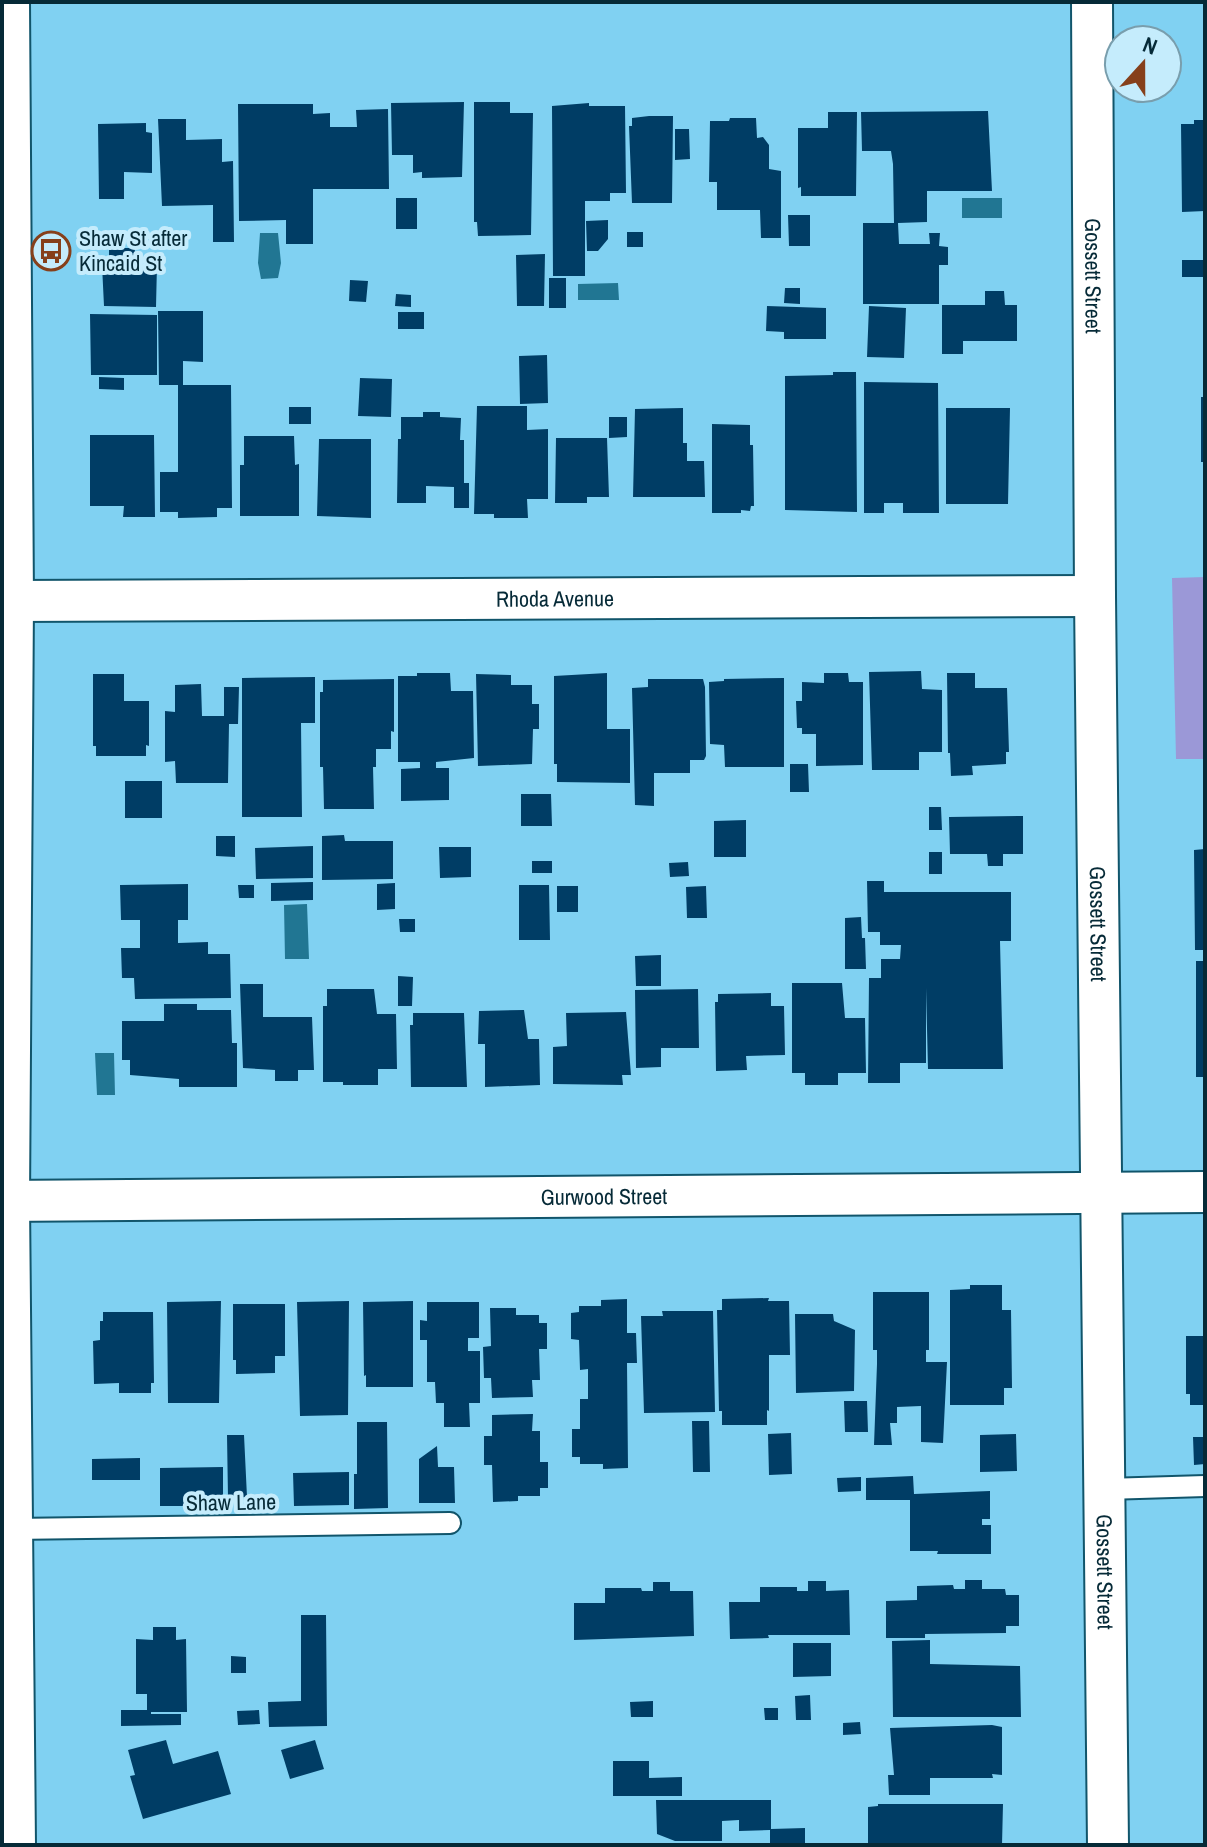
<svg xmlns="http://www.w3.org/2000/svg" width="1207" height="1847" font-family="'Archivo Narrow',sans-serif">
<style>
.green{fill:#9b98d7}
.water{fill:#217693}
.building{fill:#003d65}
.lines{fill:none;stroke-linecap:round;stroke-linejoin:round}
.lane-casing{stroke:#11556b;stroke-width:24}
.street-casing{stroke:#11556b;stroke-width:44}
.lane{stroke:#fff;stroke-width:20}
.street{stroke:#fff;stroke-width:40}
.labels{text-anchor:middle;stroke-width:8;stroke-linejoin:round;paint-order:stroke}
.poi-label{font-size:22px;fill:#062a37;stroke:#c5ecfc;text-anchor:start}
.street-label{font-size:22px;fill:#062a37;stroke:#c5ecfc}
</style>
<rect width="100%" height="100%" fill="#80d1f2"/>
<path class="green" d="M 1205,577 L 1205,759 L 1176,759 L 1172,578 Z"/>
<path class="water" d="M 962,198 L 1002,198 L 1002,218 L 962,218 Z
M 260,233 L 278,233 L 281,263 L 278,278 L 261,279 L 258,263 Z
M 618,283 L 619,300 L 578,300 L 578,284 Z
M 307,904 L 309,959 L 285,959 L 284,905 Z
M 95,1053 L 114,1053 L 115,1095 L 97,1095 Z"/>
<path class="building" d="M 464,102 L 462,177 L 422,178 L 422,172 L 413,173 L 413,155 L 392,155 L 391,103 Z
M 474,102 L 510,102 L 510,113 L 533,113 L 531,235 L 478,236 L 477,222 L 474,222 Z
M 589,103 L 589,106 L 625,106 L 626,193 L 610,193 L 610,201 L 585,201 L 585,276 L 553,276 L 552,106 Z
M 238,104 L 313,104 L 313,114 L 330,113 L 330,127 L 357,127 L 356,110 L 388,109 L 389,189 L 313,189 L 313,244 L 286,244 L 286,220 L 239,221 Z
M 988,111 L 992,191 L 927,191 L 927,222 L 898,223 L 899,244 L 930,244 L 929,233 L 940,233 L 939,246 L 948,247 L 948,265 L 939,265 L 939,304 L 863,304 L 863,223 L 894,223 L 893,164 L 891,151 L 862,151 L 861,112 Z
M 828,112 L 857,112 L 856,196 L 801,196 L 801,187 L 798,188 L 798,128 L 828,128 Z
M 649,116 L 673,116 L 672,203 L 632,203 L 629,126 L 632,126 L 632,118 Z
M 730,118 L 756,118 L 757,138 L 763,137 L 769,145 L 769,169 L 781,171 L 781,238 L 761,238 L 760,210 L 717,210 L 717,182 L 709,182 L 710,121 L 729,121 Z
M 158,119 L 186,119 L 186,140 L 222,139 L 222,162 L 233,161 L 234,242 L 213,242 L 213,205 L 162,206 Z
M 1194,120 L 1205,120 L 1205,211 L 1182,212 L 1181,124 L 1194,124 Z
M 146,123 L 146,132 L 152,133 L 152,173 L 124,172 L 124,199 L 99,199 L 98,124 Z
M 675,129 L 689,129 L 690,159 L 675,160 Z
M 396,198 L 417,198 L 417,229 L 396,229 Z
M 788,215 L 810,215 L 810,246 L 789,246 Z
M 608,220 L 608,239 L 598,251 L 587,251 L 586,221 Z
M 627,232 L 643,232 L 643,247 L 627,247 Z
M 109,248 L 135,248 L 134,264 L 157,264 L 156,307 L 104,306 L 102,265 L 109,265 Z
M 545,254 L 544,306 L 517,306 L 516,255 Z
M 1182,260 L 1205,260 L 1205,277 L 1182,277 Z
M 549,278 L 566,278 L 566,308 L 549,308 Z
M 350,280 L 368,281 L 366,302 L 349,301 Z
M 785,288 L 800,288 L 800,304 L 784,303 Z
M 985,291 L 1004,291 L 1005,305 L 1017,305 L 1017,341 L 963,341 L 963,354 L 942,354 L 942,305 L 985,305 Z
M 396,294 L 411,295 L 411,307 L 395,306 Z
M 767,306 L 826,308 L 826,339 L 784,339 L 784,332 L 766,331 Z
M 869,306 L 906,308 L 904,358 L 867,357 Z
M 158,311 L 203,311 L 203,362 L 183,361 L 183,385 L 231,385 L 232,508 L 217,508 L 217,517 L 178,518 L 178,512 L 160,512 L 160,472 L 178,472 L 178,385 L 159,385 Z
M 398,312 L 424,312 L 424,329 L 398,329 Z
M 90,314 L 157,315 L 157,375 L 91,375 Z
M 547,355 L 548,403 L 520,404 L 519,356 Z
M 833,372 L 856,372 L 857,512 L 785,510 L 785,376 L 833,375 Z
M 99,377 L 124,378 L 124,390 L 99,389 Z
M 360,378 L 392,379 L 391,417 L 358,416 Z
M 864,382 L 938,383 L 939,513 L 903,513 L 903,503 L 884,503 L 884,513 L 864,513 Z
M 1201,397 L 1205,397 L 1205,462 L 1201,462 Z
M 477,406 L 527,406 L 527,430 L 548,429 L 548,499 L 527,499 L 528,518 L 494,518 L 494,514 L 474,514 Z
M 289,407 L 311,407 L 311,424 L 289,424 Z
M 683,408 L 683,443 L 687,443 L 687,461 L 704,461 L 705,497 L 633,497 L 635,409 Z
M 946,408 L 1010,408 L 1008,504 L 946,504 Z
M 423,412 L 440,412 L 440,417 L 461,418 L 460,440 L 464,440 L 464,483 L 469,483 L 469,508 L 454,508 L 454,487 L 426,486 L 426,503 L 397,503 L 398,439 L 401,439 L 401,417 L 423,417 Z
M 609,417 L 627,417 L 627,437 L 609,438 Z
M 712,424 L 750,425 L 750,445 L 753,445 L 754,506 L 751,506 L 750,511 L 741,510 L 741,513 L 712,513 Z
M 90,435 L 154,435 L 155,517 L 123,517 L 124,506 L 90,506 Z
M 244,436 L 294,436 L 295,465 L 299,464 L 299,516 L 240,516 L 240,465 L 244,465 Z
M 556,438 L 607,438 L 609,497 L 587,497 L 587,503 L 555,503 Z
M 319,439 L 371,439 L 371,518 L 317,516 Z
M 921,671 L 922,689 L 942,690 L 942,752 L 919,752 L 919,770 L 872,770 L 869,672 Z
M 417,673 L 450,673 L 451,691 L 473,691 L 474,758 L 436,762 L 436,768 L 449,768 L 449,800 L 401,801 L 401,769 L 420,768 L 420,762 L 398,762 L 398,676 L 417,676 Z
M 607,673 L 607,729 L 630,729 L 630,783 L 557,782 L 557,764 L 554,764 L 554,676 Z
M 824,673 L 848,673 L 849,682 L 863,682 L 863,765 L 816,766 L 816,734 L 802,734 L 802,728 L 797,728 L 796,701 L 802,701 L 802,682 L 824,683 Z
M 947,673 L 975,673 L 975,688 L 1007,688 L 1009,752 L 1006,752 L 1006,764 L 972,766 L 973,775 L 951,776 L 950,753 L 948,753 Z
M 93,674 L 124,674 L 124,701 L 149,701 L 149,746 L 146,745 L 146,756 L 96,756 L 96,746 L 93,746 Z
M 476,674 L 511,675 L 511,685 L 532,685 L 532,704 L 539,704 L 539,729 L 533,729 L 532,764 L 478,766 Z
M 315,677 L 315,723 L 301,723 L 302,817 L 242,817 L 242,678 Z
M 784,678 L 784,767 L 725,767 L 724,745 L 710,744 L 709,682 L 724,681 L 724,679 Z
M 394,679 L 394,732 L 391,731 L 391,749 L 376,749 L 376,767 L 373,767 L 374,809 L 324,809 L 323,767 L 320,767 L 320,692 L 323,692 L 323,680 Z
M 648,679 L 703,679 L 705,687 L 706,756 L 704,760 L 690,760 L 690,773 L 654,773 L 654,806 L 635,805 L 632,688 L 648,687 Z
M 201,684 L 202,716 L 224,716 L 224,687 L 239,687 L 238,724 L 229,724 L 228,783 L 176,783 L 175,761 L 165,762 L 165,711 L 175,712 L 175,685 Z
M 790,764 L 808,764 L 809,792 L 790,792 Z
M 125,781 L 162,781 L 162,818 L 125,818 Z
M 521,794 L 551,794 L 552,826 L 521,826 Z
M 929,807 L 941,807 L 942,830 L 929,830 Z
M 1023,816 L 1023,854 L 1003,854 L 1003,866 L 988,866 L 987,854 L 950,854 L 949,817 Z
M 746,820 L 746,857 L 714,857 L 714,821 Z
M 344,835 L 345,841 L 393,841 L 393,879 L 322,880 L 322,836 Z
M 216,836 L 235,836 L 235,857 L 216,856 Z
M 313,846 L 313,878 L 256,879 L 255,848 Z
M 439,847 L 471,847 L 471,877 L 440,878 Z
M 1205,849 L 1205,950 L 1195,950 L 1194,850 Z
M 929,852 L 942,852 L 942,874 L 929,874 Z
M 532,861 L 552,861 L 552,873 L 532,873 Z
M 688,862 L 689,876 L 670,877 L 669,863 Z
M 867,881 L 884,881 L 884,892 L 1011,892 L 1011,941 L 1000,941 L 1003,1069 L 928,1069 L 926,988 L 926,1063 L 900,1063 L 900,1083 L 868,1083 L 869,978 L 881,978 L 881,959 L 900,959 L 901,945 L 880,945 L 880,932 L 868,932 Z
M 313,882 L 313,900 L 271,901 L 271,883 Z
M 395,883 L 395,909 L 377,910 L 377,884 Z
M 188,884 L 188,920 L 178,920 L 178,943 L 208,942 L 208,954 L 230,954 L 231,998 L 135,999 L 134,978 L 122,978 L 121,948 L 140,948 L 140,920 L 121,920 L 120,885 Z
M 238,885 L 254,885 L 254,898 L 239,898 Z
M 519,885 L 549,885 L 550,940 L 519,940 Z
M 557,886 L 578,886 L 578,912 L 557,912 Z
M 706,886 L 707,918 L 687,918 L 686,887 Z
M 861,917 L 862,938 L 865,938 L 866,969 L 845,969 L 845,918 Z
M 399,919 L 415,919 L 415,932 L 400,932 Z
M 661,955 L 661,986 L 636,986 L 635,956 Z
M 1196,961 L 1205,961 L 1205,1077 L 1196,1077 Z
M 398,976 L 413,977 L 412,1006 L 398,1006 Z
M 792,983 L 842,983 L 845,1018 L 865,1018 L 866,1073 L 838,1073 L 838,1085 L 805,1085 L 805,1073 L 792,1073 Z
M 240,984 L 263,984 L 263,1017 L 312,1017 L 314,1070 L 298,1070 L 298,1081 L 275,1081 L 275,1070 L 243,1068 Z
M 327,989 L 374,989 L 377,1014 L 396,1014 L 397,1069 L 378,1069 L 378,1085 L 343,1085 L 343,1082 L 323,1082 L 323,1006 L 327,1006 Z
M 698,989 L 699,1048 L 661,1048 L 661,1067 L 636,1068 L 635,990 Z
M 771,993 L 771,1006 L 784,1006 L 785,1055 L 746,1056 L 747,1070 L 716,1071 L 715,1002 L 718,1002 L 718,994 Z
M 164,1004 L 197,1004 L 197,1010 L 231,1010 L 232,1043 L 237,1043 L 237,1087 L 179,1087 L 179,1079 L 130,1075 L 130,1060 L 122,1060 L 122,1021 L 164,1021 Z
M 524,1010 L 528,1039 L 539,1039 L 540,1085 L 485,1087 L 485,1044 L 478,1044 L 479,1011 Z
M 626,1012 L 631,1075 L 622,1075 L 623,1085 L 553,1084 L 553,1047 L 567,1046 L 566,1013 Z
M 413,1013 L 464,1013 L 467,1087 L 411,1087 L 410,1025 L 413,1025 Z
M 970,1285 L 1002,1285 L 1002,1310 L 1011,1310 L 1012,1388 L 1004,1388 L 1004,1405 L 950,1405 L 950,1290 L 970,1289 Z
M 873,1292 L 929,1292 L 929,1350 L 926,1350 L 926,1362 L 947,1362 L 943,1443 L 921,1442 L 921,1406 L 897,1407 L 897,1423 L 890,1423 L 892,1445 L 874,1445 L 877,1364 L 877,1350 L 873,1350 Z
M 769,1298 L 768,1301 L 789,1301 L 790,1355 L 769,1355 L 769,1411 L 767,1410 L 767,1425 L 722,1425 L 722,1411 L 719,1411 L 717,1310 L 722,1310 L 722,1299 Z
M 627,1299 L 627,1333 L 636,1333 L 637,1363 L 627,1363 L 628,1468 L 603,1469 L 603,1464 L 580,1464 L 580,1457 L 572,1457 L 572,1429 L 580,1429 L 580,1399 L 588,1399 L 588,1369 L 580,1370 L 579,1340 L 571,1339 L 571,1313 L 579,1312 L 579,1306 L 601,1306 L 601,1300 Z
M 221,1301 L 219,1403 L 168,1403 L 167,1302 Z
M 349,1301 L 348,1415 L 300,1416 L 297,1302 Z
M 413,1301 L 413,1387 L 366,1387 L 366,1375 L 364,1376 L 363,1302 Z
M 427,1302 L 479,1302 L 479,1338 L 468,1338 L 468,1351 L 480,1351 L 480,1403 L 469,1403 L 470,1427 L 444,1427 L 444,1403 L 436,1403 L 435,1382 L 427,1382 L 427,1340 L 420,1340 L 420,1320 L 427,1321 Z
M 233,1304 L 285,1304 L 285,1356 L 275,1356 L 275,1373 L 236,1374 L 236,1360 L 233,1360 Z
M 490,1308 L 516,1308 L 516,1315 L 539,1315 L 539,1323 L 547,1323 L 547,1349 L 539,1349 L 540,1380 L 532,1380 L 533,1397 L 492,1398 L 491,1378 L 484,1378 L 483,1347 L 491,1346 Z
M 662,1311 L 713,1311 L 715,1412 L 644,1413 L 641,1316 L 663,1316 Z
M 103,1312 L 153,1312 L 154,1383 L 151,1383 L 151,1393 L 119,1393 L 119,1383 L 94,1384 L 93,1341 L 100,1340 L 100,1321 L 103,1321 Z
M 795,1314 L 833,1314 L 834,1321 L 855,1330 L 854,1391 L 796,1393 Z
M 1186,1336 L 1205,1336 L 1205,1405 L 1190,1405 L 1190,1394 L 1186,1394 Z
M 844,1401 L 867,1401 L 868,1432 L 845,1432 Z
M 533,1414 L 532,1431 L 540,1431 L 540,1462 L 548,1462 L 548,1488 L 540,1488 L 540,1496 L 518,1496 L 518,1501 L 493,1502 L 492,1465 L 484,1465 L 484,1436 L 492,1436 L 492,1415 Z
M 692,1421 L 709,1421 L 710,1472 L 693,1472 Z
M 357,1422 L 387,1422 L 388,1508 L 354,1509 L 354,1474 L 357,1474 Z
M 791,1433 L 792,1474 L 769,1475 L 768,1434 Z
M 1016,1434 L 1017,1471 L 980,1472 L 980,1435 Z
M 227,1435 L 244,1435 L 247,1497 L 228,1498 Z
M 1193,1437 L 1205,1437 L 1205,1464 L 1194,1465 Z
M 437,1446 L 438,1467 L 454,1467 L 455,1503 L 419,1503 L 419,1459 Z
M 140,1458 L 140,1480 L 92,1480 L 92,1459 Z
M 223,1467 L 223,1506 L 160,1506 L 160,1468 Z
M 349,1472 L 349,1505 L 294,1506 L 293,1473 Z
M 913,1476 L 914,1494 L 990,1491 L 990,1519 L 982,1519 L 982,1525 L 991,1525 L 991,1554 L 937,1554 L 938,1551 L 910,1551 L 910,1500 L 866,1500 L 866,1478 Z
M 861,1477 L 861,1491 L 838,1492 L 837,1478 Z
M 965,1580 L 982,1580 L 982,1589 L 1005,1589 L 1006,1595 L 1019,1595 L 1019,1626 L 1006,1626 L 1006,1633 L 925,1634 L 925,1638 L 886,1638 L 886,1601 L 917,1600 L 917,1586 L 953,1585 L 954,1589 L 965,1589 Z
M 808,1581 L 826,1581 L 826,1591 L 849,1590 L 850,1635 L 768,1635 L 769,1638 L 730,1639 L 729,1602 L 760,1602 L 760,1587 L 797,1587 L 797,1591 L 808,1591 Z
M 653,1582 L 670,1582 L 670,1591 L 693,1591 L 694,1636 L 574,1640 L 574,1603 L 605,1603 L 605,1588 L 641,1588 L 642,1591 L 653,1591 Z
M 301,1615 L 326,1615 L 327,1726 L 269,1727 L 268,1702 L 301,1701 Z
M 153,1627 L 176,1627 L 176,1640 L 186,1639 L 187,1712 L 151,1712 L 151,1714 L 181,1714 L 181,1725 L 121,1726 L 121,1710 L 147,1710 L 147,1694 L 136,1694 L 136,1639 L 153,1640 Z
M 930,1640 L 930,1664 L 1020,1666 L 1021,1717 L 893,1717 L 892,1641 Z
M 793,1643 L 831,1643 L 831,1676 L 793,1677 Z
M 231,1656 L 246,1657 L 246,1673 L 231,1673 Z
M 810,1695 L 811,1720 L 796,1720 L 795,1696 Z
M 653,1701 L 653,1717 L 631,1717 L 630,1702 Z
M 764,1708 L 778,1708 L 778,1720 L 765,1720 Z
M 259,1710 L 260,1724 L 238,1725 L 237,1711 Z
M 860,1722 L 861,1734 L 843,1735 L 843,1723 Z
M 992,1725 L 1002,1727 L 1002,1775 L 992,1774 L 993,1778 L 930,1778 L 930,1795 L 889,1795 L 888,1775 L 894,1775 L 890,1728 Z
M 166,1740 L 173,1764 L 218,1751 L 231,1794 L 143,1819 L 130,1776 L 135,1775 L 128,1750 Z
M 315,1740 L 324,1769 L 290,1779 L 281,1750 Z
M 613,1761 L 649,1761 L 649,1778 L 682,1777 L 682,1796 L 613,1796 Z
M 656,1800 L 771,1800 L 771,1829 L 805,1828 L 805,1845 L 770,1845 L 770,1830 L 739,1831 L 739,1820 L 722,1821 L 722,1841 L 675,1841 L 657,1834 Z
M 878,1804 L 1003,1804 L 1002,1845 L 868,1845 L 868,1807 L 878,1806 Z"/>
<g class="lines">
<g class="lane-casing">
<path id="lane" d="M 1106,1489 L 1205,1486
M 12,1529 L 450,1523"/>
</g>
<g class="street-casing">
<g id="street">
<path d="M 9,2 L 13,601 L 9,1201 L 15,1845"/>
<path id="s1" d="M 1092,2 L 1095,596 L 1108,1845"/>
<path id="s2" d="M 13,601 L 1095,596"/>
<path id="s3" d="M 2,1201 L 1205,1192"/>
</g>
</g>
<use href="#lane" class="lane"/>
<use href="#street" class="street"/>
</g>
<defs>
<g id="bus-ring" transform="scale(2)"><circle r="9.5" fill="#c5ecfc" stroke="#86401b" stroke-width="1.5"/><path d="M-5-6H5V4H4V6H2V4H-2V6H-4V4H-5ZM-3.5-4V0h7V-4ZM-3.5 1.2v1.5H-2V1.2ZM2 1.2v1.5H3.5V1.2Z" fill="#86401b"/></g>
</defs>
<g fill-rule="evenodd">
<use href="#bus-ring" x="51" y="251"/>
</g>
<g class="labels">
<g class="poi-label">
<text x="79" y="246">Shaw St after<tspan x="79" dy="25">Kincaid St</tspan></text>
</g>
<g class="street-label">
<text dy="8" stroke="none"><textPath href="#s1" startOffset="274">Gossett Street</textPath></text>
<text dy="8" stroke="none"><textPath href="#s2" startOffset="542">Rhoda Avenue</textPath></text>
<text dy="8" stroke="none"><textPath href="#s1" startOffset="922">Gossett Street</textPath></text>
<text dy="8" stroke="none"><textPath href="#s3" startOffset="602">Gurwood Street</textPath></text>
<text transform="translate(231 1502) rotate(-1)" y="8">Shaw Lane</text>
<text dy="8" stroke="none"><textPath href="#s1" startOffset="1570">Gossett Street</textPath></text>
</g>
</g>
<rect width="1207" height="1847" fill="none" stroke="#062a37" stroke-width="8"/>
<g transform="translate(1143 64) rotate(21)"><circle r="38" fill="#c5ecfc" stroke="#799ead" stroke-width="2"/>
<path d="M0-6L14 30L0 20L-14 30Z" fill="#86401b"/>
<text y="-12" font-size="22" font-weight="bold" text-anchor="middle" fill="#062a37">N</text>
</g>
</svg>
